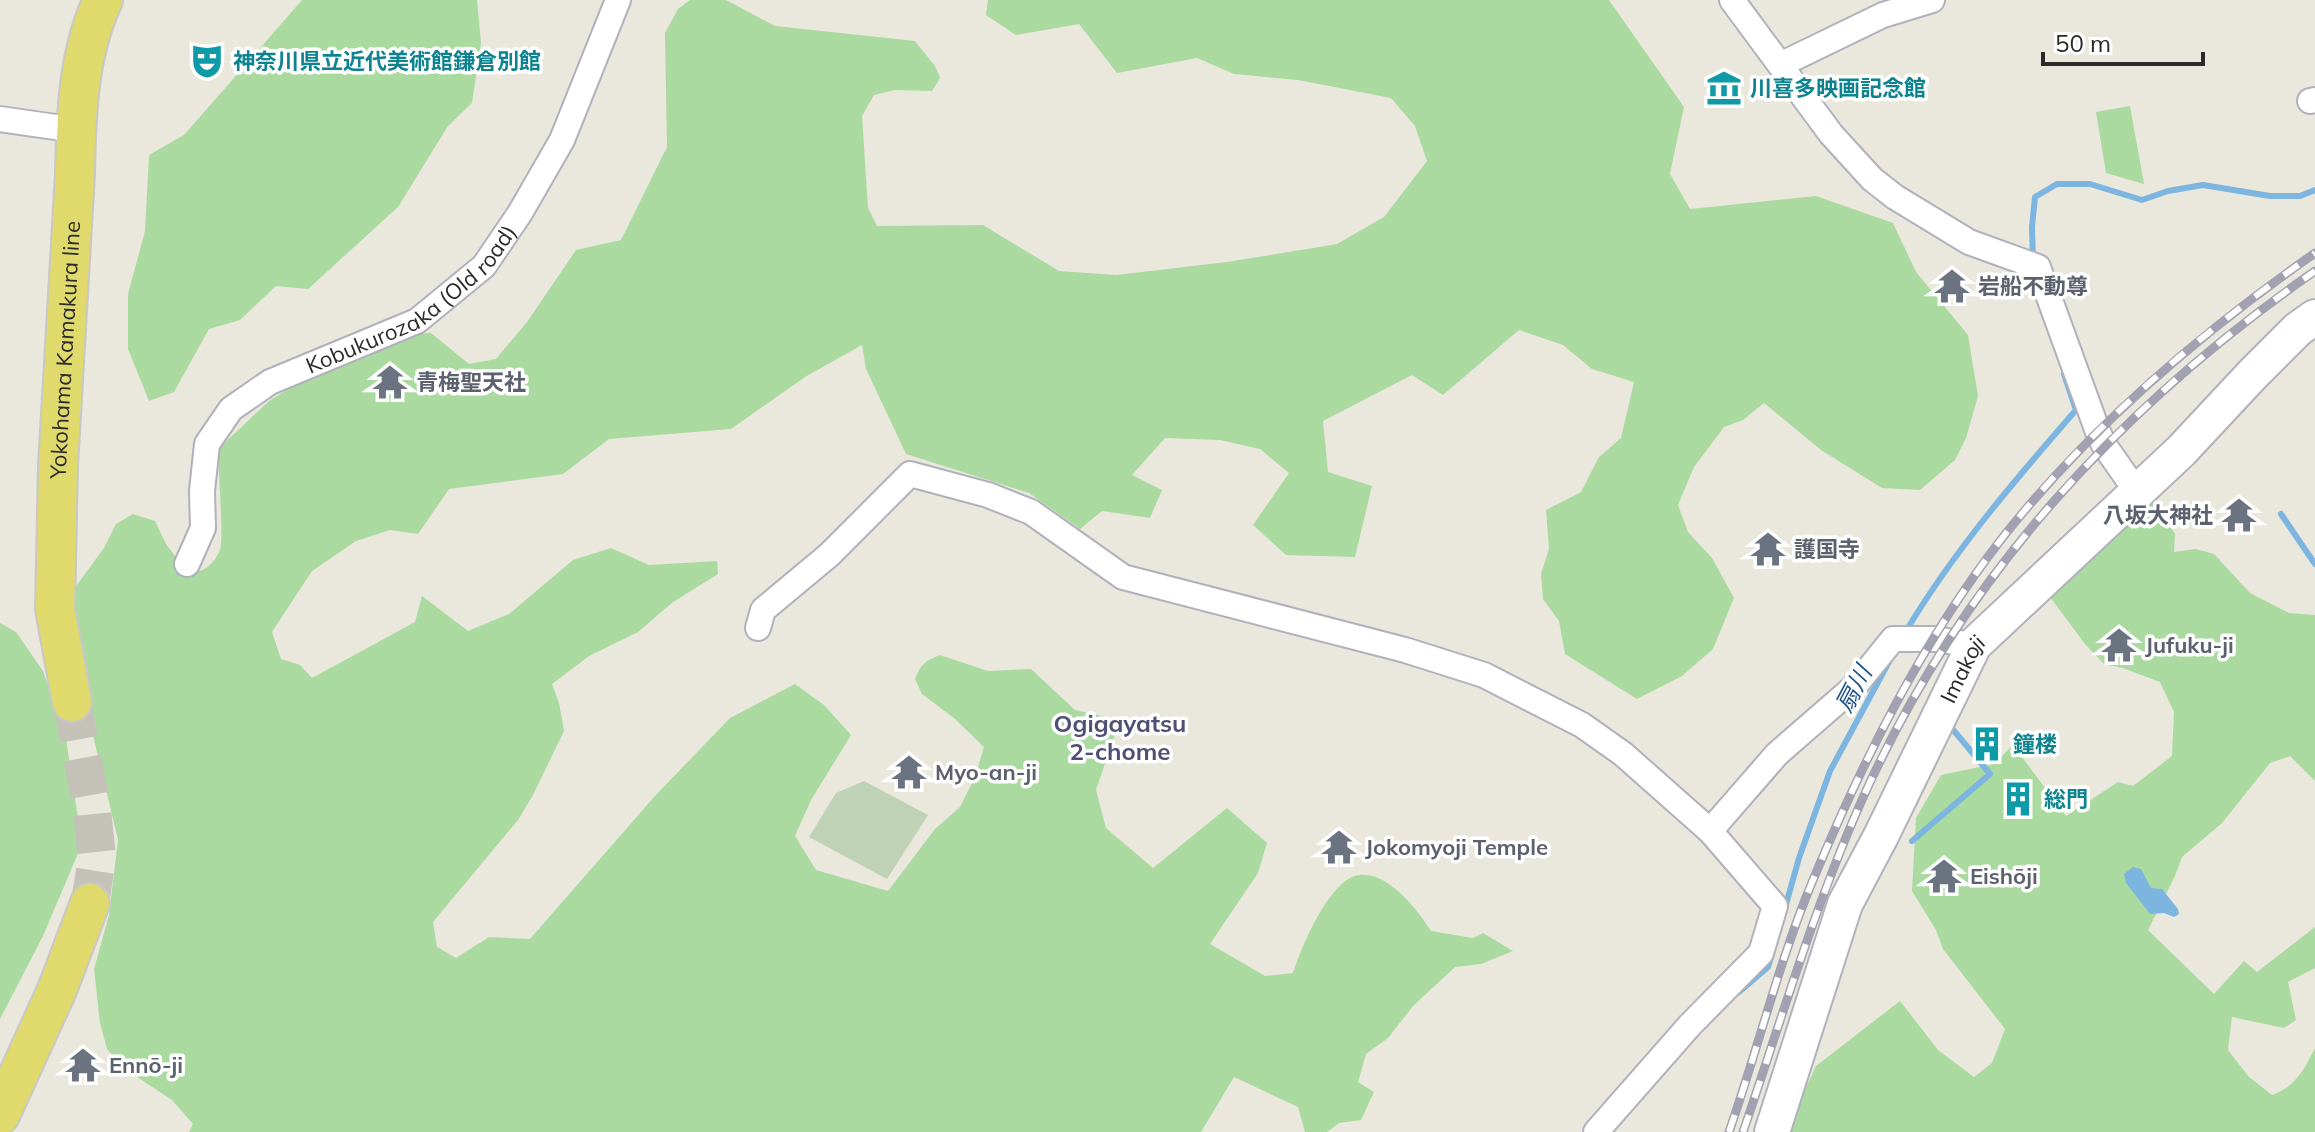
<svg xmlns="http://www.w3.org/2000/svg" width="2315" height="1132" font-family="Mulish,'Noto Sans JP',sans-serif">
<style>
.green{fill:#aadaa0}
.cemetery{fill:#bfd2b6}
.water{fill:#7cb5e0}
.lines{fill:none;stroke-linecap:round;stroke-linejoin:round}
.stream{stroke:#7cb5e0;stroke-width:6}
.primary-tunnel{stroke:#c4c1b9;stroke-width:38;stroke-dasharray:38 19;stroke-linecap:butt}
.street-casing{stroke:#b1b1bc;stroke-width:28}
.secondary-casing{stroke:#b1b1bc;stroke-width:38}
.primary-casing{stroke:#c8c8c8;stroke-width:42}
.street{stroke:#fff;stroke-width:24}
.secondary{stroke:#fff;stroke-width:34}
.primary{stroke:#e0d96c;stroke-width:38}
.rail-casing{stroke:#a1a1b2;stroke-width:9}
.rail{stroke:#fff;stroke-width:6;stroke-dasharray:18;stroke-linecap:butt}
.labels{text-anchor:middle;stroke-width:7;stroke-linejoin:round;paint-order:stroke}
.culture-label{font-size:22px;font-weight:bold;fill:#0d838f;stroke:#fff;text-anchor:start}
.worship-label{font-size:22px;font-weight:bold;fill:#5b616d;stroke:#fff;text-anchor:start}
.street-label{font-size:22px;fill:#2a2a2a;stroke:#fff}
.water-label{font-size:24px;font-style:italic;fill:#1d528b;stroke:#fff}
.neighbourhood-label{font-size:24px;font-weight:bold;fill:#4f5075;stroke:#fff}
</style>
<rect width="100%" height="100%" fill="#eae7dd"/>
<path class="green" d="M 302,0 L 477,0 L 481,43 L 472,103 L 448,126 L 398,207 L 308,289 L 276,286 L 240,320 L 209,329 L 174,392 L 149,401 L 128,349 L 128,294 L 145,231 L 149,155 L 184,135 Z
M 690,0 L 726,0 L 775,26 L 915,41 L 935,66 L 940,78 L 932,91 L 895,90 L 874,95 L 862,116 L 868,208 L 877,226 L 983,225 L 1059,271 L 1116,275 L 1227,262 L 1337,244 L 1384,217 L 1427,161 L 1415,126 L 1391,98 L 1298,80 L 1234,74 L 1197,58 L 1117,73 L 1079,24 L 1016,35 L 986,15 L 988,0 L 1609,0 L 1684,107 L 1670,174 L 1690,209 L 1816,196 L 1893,223 L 1916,272 L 1968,335 L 1978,396 L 1966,438 L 1955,460 L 1920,490 L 1882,488 L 1821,450 L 1764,403 L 1743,420 L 1724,427 L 1694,467 L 1678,505 L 1688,532 L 1712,558 L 1734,598 L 1713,649 L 1682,676 L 1637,699 L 1565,654 L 1559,621 L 1543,599 L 1541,574 L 1549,549 L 1546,510 L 1581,492 L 1599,457 L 1621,438 L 1634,382 L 1592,369 L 1563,345 L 1519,330 L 1443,395 L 1412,375 L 1323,421 L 1328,472 L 1372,486 L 1355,557 L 1286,555 L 1253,525 L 1289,473 L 1260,449 L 1220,440 L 1165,438 L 1132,475 L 1162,490 L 1150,518 L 1102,511 L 1080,529 L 1029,493 L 906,454 L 866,369 L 862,345 L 805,377 L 731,429 L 609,439 L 563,474 L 449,489 L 418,534 L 390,530 L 356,541 L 312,571 L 272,632 L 281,659 L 300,665 L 312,678 L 415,622 L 422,596 L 468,631 L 509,614 L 573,560 L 611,548 L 649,565 L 717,561 L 718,574 L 673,602 L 638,632 L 589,656 L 552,684 L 559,703 L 564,731 L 533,795 L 518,820 L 433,922 L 437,947 L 456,958 L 489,937 L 530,939 L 654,797 L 730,718 L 795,684 L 824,705 L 851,735 L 811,800 L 795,836 L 816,870 L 888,891 L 935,829 L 960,807 L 975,777 L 984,747 L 955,719 L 922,694 L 915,679 C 920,665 926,660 940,655 L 988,671 L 1031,669 L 1075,710 L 1120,720 L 1096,790 L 1106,828 L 1153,868 L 1227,808 L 1267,843 L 1258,873 L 1210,944 L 1265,976 L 1293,973 C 1302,945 1322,900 1344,882 C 1376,856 1416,907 1431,931 L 1473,938 L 1483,933 L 1513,951 L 1481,964 L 1455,967 L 1413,1006 L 1388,1038 L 1366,1054 L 1358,1082 L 1374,1092 L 1361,1120 L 1339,1123 L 1327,1132 L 1305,1132 L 1298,1107 L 1234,1077 L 1201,1132 L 189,1132 L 193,1124 L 172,1100 L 122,1067 L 107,1049 L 100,1023 L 94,969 L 109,915 L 118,840 L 91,727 L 71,593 L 104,548 L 116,524 L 133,514 L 155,521 L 166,544 L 187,572 C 202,574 214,565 220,550 C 224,538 218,467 218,449 L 269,401 L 304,379 L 402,335 L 431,333 L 469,364 L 496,359 L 527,322 L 576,250 L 621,240 L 667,147 L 665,33 L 678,9 Z
M 2130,106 L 2144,184 L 2106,173 L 2096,112 Z
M 2152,499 L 2175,534 L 2174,552 L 2196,549 L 2214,554 L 2250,593 L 2289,613 L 2315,615 L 2315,781 L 2290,756 L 2270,763 L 2222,823 L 2182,857 L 2175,876 L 2148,930 L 2214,994 L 2244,961 L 2257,972 L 2315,927 L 2315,968 L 2288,982 L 2296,1020 L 2284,1028 L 2232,1017 L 2228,1050 L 2249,1077 L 2272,1095 C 2296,1086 2304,1070 2315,1048 L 2315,1132 L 1785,1132 L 1816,1066 L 1900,1001 L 1938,1050 L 1974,1077 L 1992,1063 L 2005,1029 L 1943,949 L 1936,930 L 1912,891 L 1916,818 L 1941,775 L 1994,764 L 2013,745 L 2066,816 L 2118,782 L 2133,786 L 2172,756 L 2174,712 L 2160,682 L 2123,668 L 2104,664 L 2085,644 L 2050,597 Z
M 0,623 L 16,632 L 43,671 L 66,739 L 82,844 L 43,936 L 0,1019 Z"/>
<path class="cemetery" d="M 864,781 L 928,815 L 887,879 L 809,837 L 836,793 Z"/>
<path class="water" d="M 2133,867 L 2141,869 L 2151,888 L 2162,889 L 2178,909 L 2179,914 L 2174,917 L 2164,913 L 2150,914 L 2126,883 L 2124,874 Z"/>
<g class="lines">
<path class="stream" d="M 2033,260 L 2032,227 L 2035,197 L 2057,184 L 2090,184 L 2142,200 L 2168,191 L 2203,185 L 2270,196 L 2300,196 L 2315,190
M 2281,514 L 2315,564
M 1906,631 C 1954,551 2015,480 2076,410 L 2064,374
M 1912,841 L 1990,774 L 1950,726
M 1785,908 L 1799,858 L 1830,771 L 1891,658
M 1739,992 L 1768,967 L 1772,954"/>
<path class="primary-tunnel" d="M 72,702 L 92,810 L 97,858 L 90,903"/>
<g class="street-casing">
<g id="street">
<path d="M 1732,0 L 1831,134 L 1872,179 L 1895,197 L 1969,242 L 2038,267 L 2098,432 L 2104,445 L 2137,492"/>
<path d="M 1782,64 L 1883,15 L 1932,0"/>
<path d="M 2310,101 L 2315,100"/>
<path d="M 0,119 L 76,130"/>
<path id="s1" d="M 187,564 L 203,528 L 202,491 L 207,444 L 231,409 L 270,382 L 417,321 L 484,266 L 520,213 L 562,140 L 618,0"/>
<path d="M 758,628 L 763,610 L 829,555 L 910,474 L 988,495 L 1031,512 L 1123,577 L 1405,650 L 1484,675 L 1582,725 L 1623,754 L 1710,831 L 1775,906 L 1761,953 L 1690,1025 L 1596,1132"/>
<path d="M 1710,831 L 1777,754 L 1854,687 L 1893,639 L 1934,639 L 1974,645"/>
</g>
</g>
<g class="secondary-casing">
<g id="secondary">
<path id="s2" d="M 1772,1132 L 1845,904 L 1881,836 L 1974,645 L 2181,451 L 2252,375 L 2298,329 L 2315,317"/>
</g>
</g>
<g class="primary-casing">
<g id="primary">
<path id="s3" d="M 72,702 L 55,609 L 58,466 L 75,174 C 76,116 78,53 103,0"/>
<path d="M 0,1115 L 57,990 L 90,903"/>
</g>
</g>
<use href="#street" class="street"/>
<use href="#secondary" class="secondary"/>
<use href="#primary" class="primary"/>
<g class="rail-casing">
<path id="rail" d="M 1729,1132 C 1758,1049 1779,961 1813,880 C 1863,760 1923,640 2003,537 C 2091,426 2199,334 2315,253
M 1743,1132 C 1782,1018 1816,901 1866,791 C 1965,574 2121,406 2315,271"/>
</g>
<use href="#rail" class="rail"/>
</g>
<defs>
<g id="theatre-bare" transform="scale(2.76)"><path d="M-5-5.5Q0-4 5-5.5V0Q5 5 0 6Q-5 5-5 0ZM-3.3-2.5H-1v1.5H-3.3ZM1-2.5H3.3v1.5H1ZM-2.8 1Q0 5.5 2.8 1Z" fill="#0f9aa8" stroke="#fff" stroke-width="2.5" paint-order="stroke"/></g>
<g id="museum-bare" transform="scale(2.76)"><path d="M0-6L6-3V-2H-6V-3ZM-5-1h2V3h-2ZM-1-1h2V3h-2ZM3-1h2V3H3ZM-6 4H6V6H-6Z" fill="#0f9aa8" stroke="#fff" stroke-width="2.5" paint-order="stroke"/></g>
<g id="temple-bare" transform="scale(2.76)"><path d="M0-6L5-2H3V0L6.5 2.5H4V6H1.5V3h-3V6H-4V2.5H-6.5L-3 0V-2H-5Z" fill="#6b7280" stroke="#fff" stroke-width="2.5" paint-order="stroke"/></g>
<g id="building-bare" transform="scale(2.76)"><path d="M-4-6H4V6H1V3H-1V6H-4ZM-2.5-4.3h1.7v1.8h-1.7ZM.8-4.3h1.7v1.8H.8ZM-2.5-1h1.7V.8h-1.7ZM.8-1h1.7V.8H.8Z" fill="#0f9aa8" stroke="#fff" stroke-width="2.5" paint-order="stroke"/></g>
</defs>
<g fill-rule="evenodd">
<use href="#theatre-bare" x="207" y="61"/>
<use href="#museum-bare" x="1724" y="88"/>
<use href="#temple-bare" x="1952" y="286"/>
<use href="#temple-bare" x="390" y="382"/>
<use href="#temple-bare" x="2239" y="515"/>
<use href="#temple-bare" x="1768" y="549"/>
<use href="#temple-bare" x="2119" y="645"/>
<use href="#building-bare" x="1987" y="744"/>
<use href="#temple-bare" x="909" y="772"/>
<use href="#building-bare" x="2018" y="799"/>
<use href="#temple-bare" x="1339" y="847"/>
<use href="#temple-bare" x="1944" y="876"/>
<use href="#temple-bare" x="83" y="1065"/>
</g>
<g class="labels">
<g class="culture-label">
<text x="233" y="69">神奈川県立近代美術館鎌倉別館</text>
<text x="1750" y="96">川喜多映画記念館</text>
<text x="2013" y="752">鐘楼</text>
<text x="2044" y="807">総門</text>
</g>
<g class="worship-label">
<text x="1978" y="294">岩船不動尊</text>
<text x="416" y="390">青梅聖天社</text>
<text x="2213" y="523" text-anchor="end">八坂大神社</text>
<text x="1794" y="557">護国寺</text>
<text x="2145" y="653">Jufuku-ji</text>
<text x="935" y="780">Myo-an-ji</text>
<text x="1365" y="855">Jokomyoji Temple</text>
<text x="1970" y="884">Eishōji</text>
<text x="109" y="1073">Ennō-ji</text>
</g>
<g class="street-label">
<text dy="8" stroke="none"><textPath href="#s1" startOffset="380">Kobukurozaka (Old road)</textPath></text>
<text dy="8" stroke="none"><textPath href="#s3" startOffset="354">Yokohama Kamakura line</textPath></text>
<text dy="8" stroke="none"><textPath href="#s2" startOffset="502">Imakoji</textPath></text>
</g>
<g class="water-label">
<text transform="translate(1854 689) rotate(-62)" y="8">扇川</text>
</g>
<g class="neighbourhood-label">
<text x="1120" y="732">Ogigayatsu<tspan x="1120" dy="28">2-chome</tspan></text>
</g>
</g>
<path d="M2043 52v12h160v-12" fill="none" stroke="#2a2a2a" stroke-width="4"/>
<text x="2055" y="52" font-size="24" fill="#2a2a2a" stroke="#ffffff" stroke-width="6" paint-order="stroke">50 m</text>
</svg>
